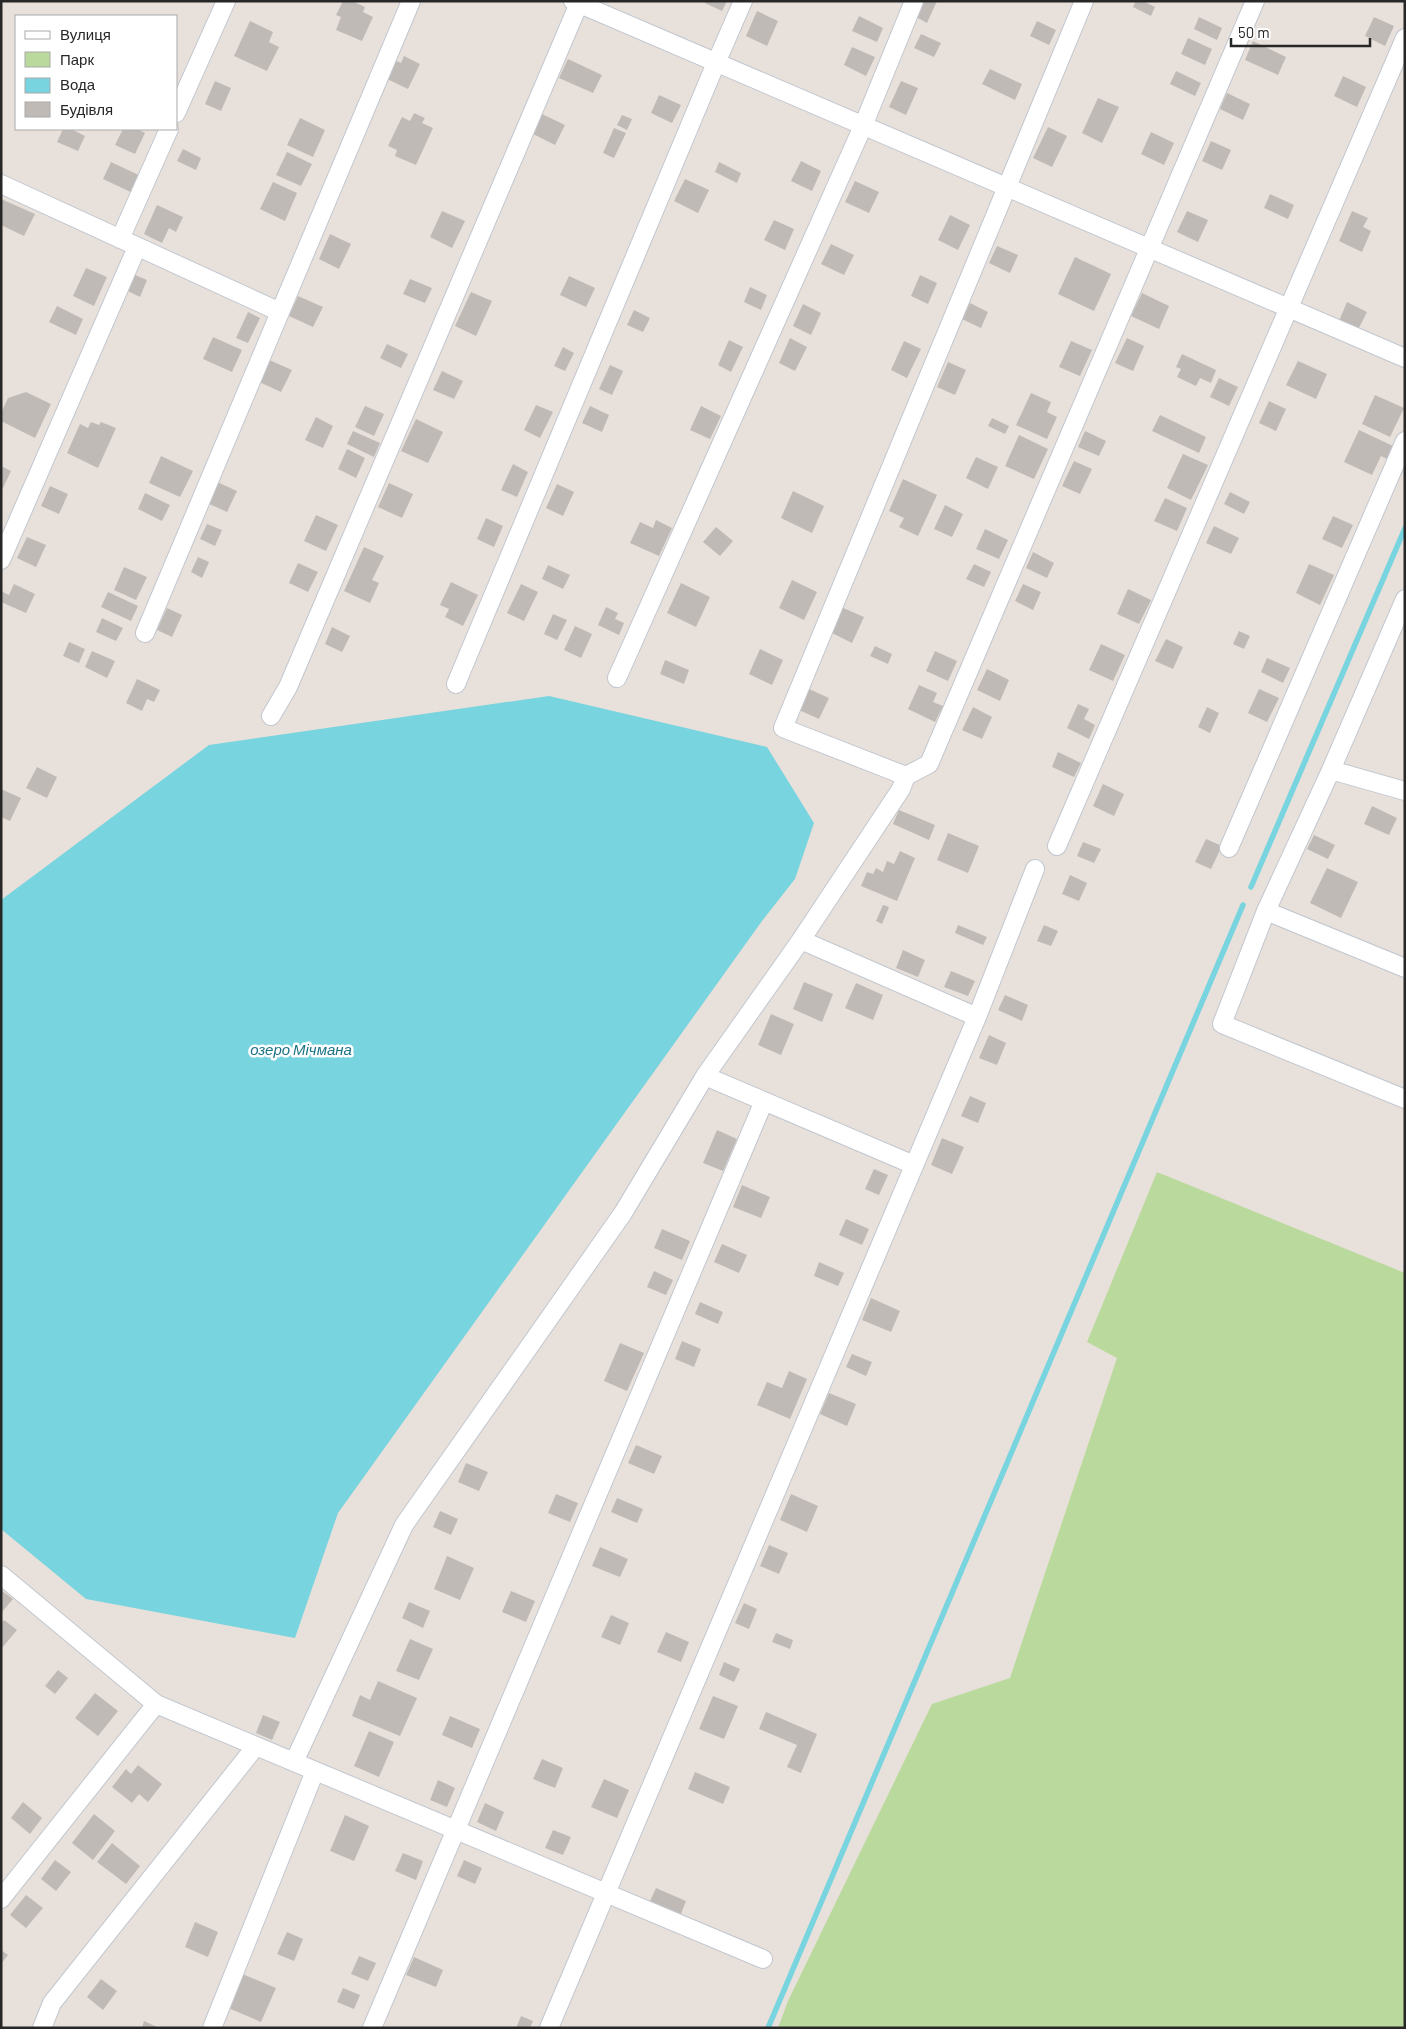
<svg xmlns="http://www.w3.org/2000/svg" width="1406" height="2029" font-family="Barlow,sans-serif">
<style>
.green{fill:#bad99c}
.water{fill:#78d4df}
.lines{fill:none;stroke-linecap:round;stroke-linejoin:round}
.stream{stroke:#78d4df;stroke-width:5.5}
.building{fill:#c0bab7}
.street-casing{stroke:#c2c7cf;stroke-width:20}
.street{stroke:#fff;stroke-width:18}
.labels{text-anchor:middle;stroke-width:5;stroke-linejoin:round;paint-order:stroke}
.water-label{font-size:15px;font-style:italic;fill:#1c7285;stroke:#fff}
</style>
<rect width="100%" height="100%" fill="#e8e0da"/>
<path class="green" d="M 1157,1172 L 1405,1273 L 1405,2028 L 778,2028 L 788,2001 L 932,1704 L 1010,1678 L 1117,1358 L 1087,1342 Z"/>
<path class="water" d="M 549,696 L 767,747 L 814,823 L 795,879 L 762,921 L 338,1513 L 295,1638 L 86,1599 L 1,1529 L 1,900 L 209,745 Z"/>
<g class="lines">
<path class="stream" d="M 1251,887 L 1405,528
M 768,2028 L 1243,905"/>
</g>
<path class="building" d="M 343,1 L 352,1 L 365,7 L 363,12 L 373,17 L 362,41 L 336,30 L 341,17 L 336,15 Z
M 705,1 L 727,1 L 722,11 L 705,3 Z
M 923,1 L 937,1 L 927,23 L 916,17 Z
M 1136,1 L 1143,1 L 1155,7 L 1151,16 L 1133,7 Z
M 757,11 L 778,21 L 767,46 L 746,36 Z
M 859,16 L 883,28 L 877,42 L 852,31 Z
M 1199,17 L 1222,28 L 1217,40 L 1194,29 Z
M 1374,17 L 1394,26 L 1385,46 L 1365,36 Z
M 250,21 L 273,32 L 269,42 L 279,47 L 267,71 L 234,56 Z
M 1037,21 L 1056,30 L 1049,45 L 1030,36 Z
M 921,34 L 941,43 L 934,57 L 914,48 Z
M 1188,38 L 1212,49 L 1205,65 L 1181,54 Z
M 1253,41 L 1286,57 L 1278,75 L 1245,60 Z
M 852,47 L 875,57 L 866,76 L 844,65 Z
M 404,56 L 420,64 L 408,89 L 385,78 L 394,60 L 401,63 Z
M 568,59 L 602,75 L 593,93 L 559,78 Z
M 990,69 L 1022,84 L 1015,100 L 982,84 Z
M 1176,71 L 1201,83 L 1195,96 L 1170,84 Z
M 1343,76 L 1366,87 L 1357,107 L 1334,96 Z
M 215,81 L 231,88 L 221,111 L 205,104 Z
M 901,81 L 918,88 L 906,115 L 889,107 Z
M 1227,93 L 1250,104 L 1243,120 L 1220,109 Z
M 659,95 L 681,105 L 672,123 L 651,113 Z
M 1098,98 L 1119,107 L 1102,143 L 1082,133 Z
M 414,113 L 425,118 L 422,123 L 433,128 L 416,165 L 395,156 L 397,150 L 388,146 L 402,117 L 410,121 Z
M 542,114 L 565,125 L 555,145 L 533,134 Z
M 622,115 L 632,119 L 627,130 L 617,125 Z
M 300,118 L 325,130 L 313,157 L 287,145 Z
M 1048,127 L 1067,136 L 1052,167 L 1033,158 Z
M 614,128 L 626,133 L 614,158 L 603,153 Z
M 63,129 L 71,129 L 85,136 L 78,151 L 57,142 Z
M 123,129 L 137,129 L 145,133 L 135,154 L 115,145 Z
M 1151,132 L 1174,143 L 1164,165 L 1141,154 Z
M 1211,141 L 1231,150 L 1222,170 L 1202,161 Z
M 183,149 L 201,158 L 196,170 L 177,161 Z
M 287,152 L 312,164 L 301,186 L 276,175 Z
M 801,161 L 821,171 L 812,191 L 791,181 Z
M 111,162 L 143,177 L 135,194 L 103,179 Z
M 719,162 L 741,173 L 737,183 L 715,172 Z
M 685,179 L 709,190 L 698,213 L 674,201 Z
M 855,181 L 879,192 L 869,213 L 845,202 Z
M 273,182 L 297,193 L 285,221 L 260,209 Z
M 1270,194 L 1294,205 L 1288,219 L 1264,208 Z
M 1,199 L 35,214 L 24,236 L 1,225 Z
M 157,205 L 183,217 L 176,232 L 169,228 L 162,243 L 144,234 Z
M 442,211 L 465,221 L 452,248 L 430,237 Z
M 1187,211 L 1208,220 L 1198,242 L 1177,232 Z
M 1352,211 L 1368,218 L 1363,227 L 1371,231 L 1362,252 L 1339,241 Z
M 950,215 L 970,225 L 958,250 L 938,240 Z
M 774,220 L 794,229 L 785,250 L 764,240 Z
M 330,234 L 351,244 L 339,269 L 319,259 Z
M 831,244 L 854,255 L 844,275 L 821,264 Z
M 997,246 L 1018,255 L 1010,273 L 989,263 Z
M 1075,257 L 1111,274 L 1094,311 L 1058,294 Z
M 86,268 L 107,277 L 94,306 L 73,296 Z
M 133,274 L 147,280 L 140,297 L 126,290 Z
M 920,275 L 937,283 L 928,304 L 911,296 Z
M 569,276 L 595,288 L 586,307 L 560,295 Z
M 410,279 L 432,288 L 425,303 L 403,294 Z
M 750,287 L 767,295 L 761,310 L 744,302 Z
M 471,292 L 492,301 L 476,336 L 455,326 Z
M 1142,293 L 1169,306 L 1159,329 L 1131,316 Z
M 298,296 L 323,307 L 313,327 L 289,316 Z
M 1347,302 L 1367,312 L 1358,330 L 1339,321 Z
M 970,303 L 988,312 L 981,328 L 962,319 Z
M 803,304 L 821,313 L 811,335 L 793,326 Z
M 57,306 L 83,319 L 76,335 L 49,322 Z
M 634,310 L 650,318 L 643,332 L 627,325 Z
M 248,312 L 260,318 L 248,343 L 236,338 Z
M 213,337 L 242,350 L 232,372 L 203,359 Z
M 790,338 L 807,347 L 795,371 L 779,363 Z
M 1127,338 L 1144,346 L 1133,371 L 1115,363 Z
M 729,340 L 743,347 L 731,372 L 718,365 Z
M 904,341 L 921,349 L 907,378 L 891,370 Z
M 1071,341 L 1092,350 L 1080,376 L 1059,367 Z
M 387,344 L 408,354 L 401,368 L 380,358 Z
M 563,347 L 574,353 L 565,371 L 554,366 Z
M 1182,354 L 1216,370 L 1211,383 L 1200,378 L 1196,386 L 1177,377 L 1181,369 L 1176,367 Z
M 267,359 L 292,370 L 281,392 L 257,381 Z
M 1298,361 L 1327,374 L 1316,399 L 1286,385 Z
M 948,362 L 966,370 L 955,395 L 937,387 Z
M 610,365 L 623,371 L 612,395 L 599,389 Z
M 442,371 L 463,381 L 454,399 L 433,390 Z
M 1219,378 L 1238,387 L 1229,406 L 1210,397 Z
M 26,392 L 51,404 L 35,438 L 1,421 L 1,413 L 8,398 Z
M 1031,393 L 1051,402 L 1047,412 L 1057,417 L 1047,439 L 1016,425 Z
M 1375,395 L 1404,408 L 1390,437 L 1362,424 Z
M 1269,401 L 1286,409 L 1276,431 L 1259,423 Z
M 536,405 L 553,412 L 540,438 L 524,430 Z
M 365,406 L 384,414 L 374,436 L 355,427 Z
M 590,406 L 609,415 L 602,432 L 582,423 Z
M 701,406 L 721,416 L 710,439 L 690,430 Z
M 1160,415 L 1206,437 L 1199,453 L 1152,431 Z
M 316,417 L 333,426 L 323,448 L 305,440 Z
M 992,418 L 1009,426 L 1005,434 L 988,426 Z
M 416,419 L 443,432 L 428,463 L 401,451 Z
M 91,422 L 99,425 L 101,422 L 116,428 L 98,468 L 67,453 L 80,424 L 88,428 Z
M 1359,430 L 1395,447 L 1389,460 L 1381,456 L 1372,475 L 1344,462 Z
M 353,431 L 380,443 L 374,457 L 347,444 Z
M 1085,431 L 1106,441 L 1099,456 L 1078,447 Z
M 1019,435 L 1048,449 L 1034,479 L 1005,466 Z
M 347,449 L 365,458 L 356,478 L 338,469 Z
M 1183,454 L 1208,465 L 1191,500 L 1167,488 Z
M 161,456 L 193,471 L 180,497 L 149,483 Z
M 976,457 L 998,467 L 988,489 L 966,478 Z
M 1074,461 L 1092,469 L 1080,494 L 1062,486 Z
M 513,464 L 528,472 L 517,497 L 501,490 Z
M 1,466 L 11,471 L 1,492 Z
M 903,479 L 937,495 L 918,536 L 899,527 L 904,518 L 889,511 Z
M 215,481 L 237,491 L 227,512 L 205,502 Z
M 389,483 L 413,494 L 402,518 L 378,507 Z
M 557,484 L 574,492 L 563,516 L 546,508 Z
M 50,486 L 68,494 L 59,514 L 41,506 Z
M 793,491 L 824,506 L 812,533 L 781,518 Z
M 1230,492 L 1250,502 L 1244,514 L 1224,504 Z
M 145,493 L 170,505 L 162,521 L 138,509 Z
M 1165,498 L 1187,508 L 1177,531 L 1154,521 Z
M 945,505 L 963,514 L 952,537 L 934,529 Z
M 316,515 L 338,525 L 326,551 L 304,541 Z
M 1333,516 L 1353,525 L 1342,548 L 1322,539 Z
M 486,518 L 503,526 L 494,547 L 477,539 Z
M 656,520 L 672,528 L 659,556 L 630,543 L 640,522 L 653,528 Z
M 207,524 L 222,530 L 215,546 L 200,539 Z
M 1214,526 L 1239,538 L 1231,554 L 1206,543 Z
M 716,527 L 733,541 L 720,556 L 703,542 Z
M 985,529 L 1008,540 L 999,559 L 976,549 Z
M 27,537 L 46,545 L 36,567 L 17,558 Z
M 364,547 L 384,556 L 372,580 L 379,583 L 370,603 L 344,591 Z
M 1033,552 L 1054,563 L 1047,578 L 1026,568 Z
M 198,557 L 209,562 L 202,578 L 191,572 Z
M 298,563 L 318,572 L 308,592 L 289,583 Z
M 974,564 L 991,572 L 984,587 L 966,579 Z
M 1309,564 L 1334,575 L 1320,605 L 1296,593 Z
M 548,565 L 570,575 L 563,589 L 542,579 Z
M 124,567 L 147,577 L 136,600 L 114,590 Z
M 792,580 L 817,592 L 804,620 L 779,608 Z
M 451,582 L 478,595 L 463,626 L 445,617 L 449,609 L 440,605 Z
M 681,583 L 710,597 L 696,627 L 667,613 Z
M 14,584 L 35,594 L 26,613 L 1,602 L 1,591 L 9,595 Z
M 521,584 L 538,592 L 524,621 L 507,613 Z
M 1023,584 L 1041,592 L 1033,610 L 1015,601 Z
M 1128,589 L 1151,600 L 1139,624 L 1117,614 Z
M 108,592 L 138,606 L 131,621 L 101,607 Z
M 606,607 L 618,613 L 615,619 L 624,623 L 619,635 L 598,625 Z
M 841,607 L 864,617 L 852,643 L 830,632 Z
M 167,608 L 182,615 L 172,637 L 157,630 Z
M 553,614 L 567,620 L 557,640 L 544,634 Z
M 102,618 L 123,628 L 116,641 L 96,632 Z
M 575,626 L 592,634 L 581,658 L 564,650 Z
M 332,627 L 350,636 L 342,652 L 325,644 Z
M 1239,631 L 1250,636 L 1244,649 L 1233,644 Z
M 1166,639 L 1183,647 L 1173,669 L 1155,661 Z
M 69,642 L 85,649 L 79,663 L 63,656 Z
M 1101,644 L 1125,655 L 1113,681 L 1089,670 Z
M 875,646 L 892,654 L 888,664 L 870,656 Z
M 760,649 L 783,660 L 772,685 L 749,674 Z
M 92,651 L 115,661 L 107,678 L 85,667 Z
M 935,651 L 957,661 L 948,681 L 926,671 Z
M 1267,658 L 1290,668 L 1283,683 L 1261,672 Z
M 665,660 L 689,670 L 684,684 L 660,674 Z
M 987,669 L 1009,680 L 1000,701 L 977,690 Z
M 137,679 L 160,690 L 154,702 L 147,699 L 142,711 L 126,703 Z
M 919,685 L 937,693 L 933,702 L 943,706 L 935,722 L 908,709 Z
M 809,689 L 829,698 L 819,719 L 799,710 Z
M 1259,689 L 1279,698 L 1267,722 L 1248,713 Z
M 1078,704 L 1089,709 L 1084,719 L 1095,725 L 1089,739 L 1067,728 Z
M 973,707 L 992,717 L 982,739 L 962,730 Z
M 1207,707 L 1219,713 L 1210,733 L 1198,727 Z
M 1058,752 L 1081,763 L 1074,777 L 1052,767 Z
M 37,767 L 57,777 L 47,798 L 26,788 Z
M 1103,784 L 1124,794 L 1114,816 L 1093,806 Z
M 1,789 L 21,798 L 10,821 L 1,817 Z
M 1372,806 L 1397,818 L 1389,835 L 1364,824 Z
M 899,810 L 935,825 L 929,840 L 893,824 Z
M 948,833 L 979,846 L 968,873 L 937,860 Z
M 1314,835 L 1335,845 L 1328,859 L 1307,849 Z
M 1206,839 L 1222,846 L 1211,869 L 1195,862 Z
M 1083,842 L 1101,849 L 1094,863 L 1077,856 Z
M 900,851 L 915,858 L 897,901 L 861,886 L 867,872 L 873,874 L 876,868 L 883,872 L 887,861 L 894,864 Z
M 1327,868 L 1358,882 L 1341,918 L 1310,903 Z
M 1070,875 L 1087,883 L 1079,901 L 1062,894 Z
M 883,905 L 889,907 L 882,924 L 876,921 Z
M 958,925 L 987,937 L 983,945 L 955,933 Z
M 1044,925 L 1058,931 L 1051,946 L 1037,941 Z
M 903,950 L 925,960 L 918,977 L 896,968 Z
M 951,971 L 975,981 L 968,996 L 944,987 Z
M 804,982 L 833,994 L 822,1022 L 793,1009 Z
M 856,983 L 883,995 L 873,1020 L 845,1008 Z
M 1005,995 L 1028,1005 L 1022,1021 L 998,1010 Z
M 771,1014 L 794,1024 L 781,1055 L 758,1045 Z
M 989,1035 L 1006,1043 L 997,1065 L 979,1058 Z
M 970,1096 L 986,1103 L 978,1123 L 961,1116 Z
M 717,1130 L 737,1139 L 723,1171 L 703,1163 Z
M 942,1138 L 964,1147 L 952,1174 L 931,1165 Z
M 874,1169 L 888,1175 L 879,1195 L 865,1189 Z
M 742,1185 L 770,1197 L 761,1218 L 733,1207 Z
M 846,1219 L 869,1229 L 862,1245 L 839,1235 Z
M 662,1229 L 690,1241 L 682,1260 L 654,1248 Z
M 722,1244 L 747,1255 L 739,1273 L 714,1262 Z
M 819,1262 L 844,1273 L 838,1286 L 814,1276 Z
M 654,1271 L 673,1280 L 666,1295 L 647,1287 Z
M 871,1298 L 900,1311 L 891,1332 L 862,1320 Z
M 700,1302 L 723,1312 L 718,1324 L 695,1314 Z
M 682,1341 L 701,1349 L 694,1367 L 675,1359 Z
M 620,1343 L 644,1353 L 627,1391 L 604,1381 Z
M 852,1354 L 872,1362 L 866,1376 L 846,1367 Z
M 789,1371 L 807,1379 L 790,1419 L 757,1405 L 767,1382 L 782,1388 Z
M 829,1393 L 856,1404 L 847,1426 L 820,1414 Z
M 636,1445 L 662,1456 L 654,1474 L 628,1463 Z
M 466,1463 L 488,1472 L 479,1491 L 458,1482 Z
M 556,1494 L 578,1503 L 570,1522 L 548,1513 Z
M 791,1494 L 818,1506 L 807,1532 L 780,1520 Z
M 617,1498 L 643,1509 L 637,1523 L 611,1512 Z
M 440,1511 L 458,1519 L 451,1535 L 433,1527 Z
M 769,1545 L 788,1553 L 779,1574 L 760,1566 Z
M 600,1547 L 628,1559 L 620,1577 L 592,1566 Z
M 447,1556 L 474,1568 L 460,1600 L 434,1589 Z
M 1,1590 L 13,1599 L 1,1613 Z
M 511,1591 L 535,1601 L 526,1622 L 502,1612 Z
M 409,1602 L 430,1611 L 423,1628 L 402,1618 Z
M 744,1603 L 757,1609 L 749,1629 L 735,1623 Z
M 611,1615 L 629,1623 L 620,1645 L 601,1637 Z
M 4,1620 L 17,1630 L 1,1649 L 1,1623 Z
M 666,1632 L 689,1642 L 681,1662 L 657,1652 Z
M 776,1633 L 793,1640 L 790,1649 L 772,1642 Z
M 410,1639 L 433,1649 L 419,1680 L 396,1671 Z
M 724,1662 L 740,1669 L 734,1682 L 719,1675 Z
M 58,1670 L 68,1678 L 55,1694 L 45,1686 Z
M 378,1681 L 417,1698 L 400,1736 L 352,1716 L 360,1695 L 370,1700 Z
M 95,1693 L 118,1711 L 98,1736 L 75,1718 Z
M 713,1696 L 738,1706 L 724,1739 L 699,1729 Z
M 766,1712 L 817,1734 L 801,1773 L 787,1767 L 797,1745 L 759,1729 Z
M 263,1715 L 280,1722 L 272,1740 L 256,1733 Z
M 450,1716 L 480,1729 L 472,1748 L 442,1735 Z
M 369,1731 L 394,1742 L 379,1777 L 354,1766 Z
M 542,1759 L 563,1768 L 555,1788 L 533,1779 Z
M 138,1765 L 162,1784 L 148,1802 L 139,1794 L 132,1803 L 112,1787 L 126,1769 L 131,1774 Z
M 695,1772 L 730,1787 L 723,1804 L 688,1789 Z
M 604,1779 L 629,1790 L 617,1818 L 591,1807 Z
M 438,1780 L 455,1788 L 447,1807 L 430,1800 Z
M 23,1802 L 42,1818 L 30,1834 L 11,1818 Z
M 485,1803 L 504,1812 L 496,1831 L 477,1822 Z
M 94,1814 L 115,1831 L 93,1860 L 72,1843 Z
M 345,1815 L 369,1826 L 354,1861 L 330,1851 Z
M 553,1830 L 571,1837 L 563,1855 L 545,1848 Z
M 112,1843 L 140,1866 L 126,1884 L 97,1862 Z
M 403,1853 L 423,1861 L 416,1880 L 395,1871 Z
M 55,1860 L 71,1872 L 56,1891 L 41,1879 Z
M 464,1860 L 482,1868 L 475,1884 L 457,1876 Z
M 656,1888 L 686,1901 L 681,1914 L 650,1901 Z
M 26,1895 L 43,1908 L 26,1928 L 10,1915 Z
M 195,1922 L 218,1932 L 208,1957 L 185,1947 Z
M 287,1932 L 303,1939 L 294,1961 L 277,1954 Z
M 1,1950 L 8,1955 L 1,1964 Z
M 359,1956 L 376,1963 L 368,1981 L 351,1974 Z
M 414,1957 L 443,1970 L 436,1987 L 406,1975 Z
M 240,1973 L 276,1988 L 261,2022 L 226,2007 Z
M 101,1979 L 117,1991 L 103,2010 L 87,1997 Z
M 343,1988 L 360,1995 L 354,2009 L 337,2002 Z
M 521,2016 L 533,2021 L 530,2028 L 516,2028 Z
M 144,2021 L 159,2028 L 142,2028 Z"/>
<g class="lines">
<g class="street-casing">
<path id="street" d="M 573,1 L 1405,358
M 176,113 L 226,1
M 1,184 L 280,312
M 120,239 L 169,129
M 1,560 L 137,247
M 1405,599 L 1331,770 L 1266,911 L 1222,1024 L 1405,1099
M 145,633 L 411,1
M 617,678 L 863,126 L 914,1
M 456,684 L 716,63 L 743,1
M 271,716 L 288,687 L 580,1
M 1331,770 L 1405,791
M 906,776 L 783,728 L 1084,1
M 1057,846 L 1405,38
M 1229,848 L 1405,441
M 1266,911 L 1405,968
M 801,940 L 977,1017
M 705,1076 L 914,1165
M 1,1575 L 156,1704 L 763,1959
M 294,1762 L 404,1525 L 623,1213 L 705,1076 L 801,940 L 901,789 L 906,776 L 929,764 L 1255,1
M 1,1899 L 156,1704
M 42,2028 L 52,2003 L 256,1746
M 212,2028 L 315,1771
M 372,2028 L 764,1101
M 549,2028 L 977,1017 L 1035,869"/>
</g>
<use href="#street" class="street"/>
</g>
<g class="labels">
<g class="water-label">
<text x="301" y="1055">озеро Мічмана</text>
</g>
</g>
<rect width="1406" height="2029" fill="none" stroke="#272727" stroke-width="5"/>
<rect x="15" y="15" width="162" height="115" fill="#ffffff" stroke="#a9a9a9"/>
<rect x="25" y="31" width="25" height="8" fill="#ffffff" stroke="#a9a9a9"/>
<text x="60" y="40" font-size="15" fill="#272727">Вулиця</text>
<rect x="25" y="52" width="25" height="15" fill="#bad99c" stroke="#a9a9a9"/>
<text x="60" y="65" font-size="15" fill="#272727">Парк</text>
<rect x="25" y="78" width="25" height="15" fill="#78d4df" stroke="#a9a9a9"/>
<text x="60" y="90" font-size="15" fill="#272727">Вода</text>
<rect x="25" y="102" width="25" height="15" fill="#c0bab7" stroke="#a9a9a9"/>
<text x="60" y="115" font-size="15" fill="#272727">Будівля</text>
<path d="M1231 38v8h139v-8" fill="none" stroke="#272727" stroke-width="2.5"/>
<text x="1238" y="38" font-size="15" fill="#272727" stroke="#ffffff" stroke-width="4" paint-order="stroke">50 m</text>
</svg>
